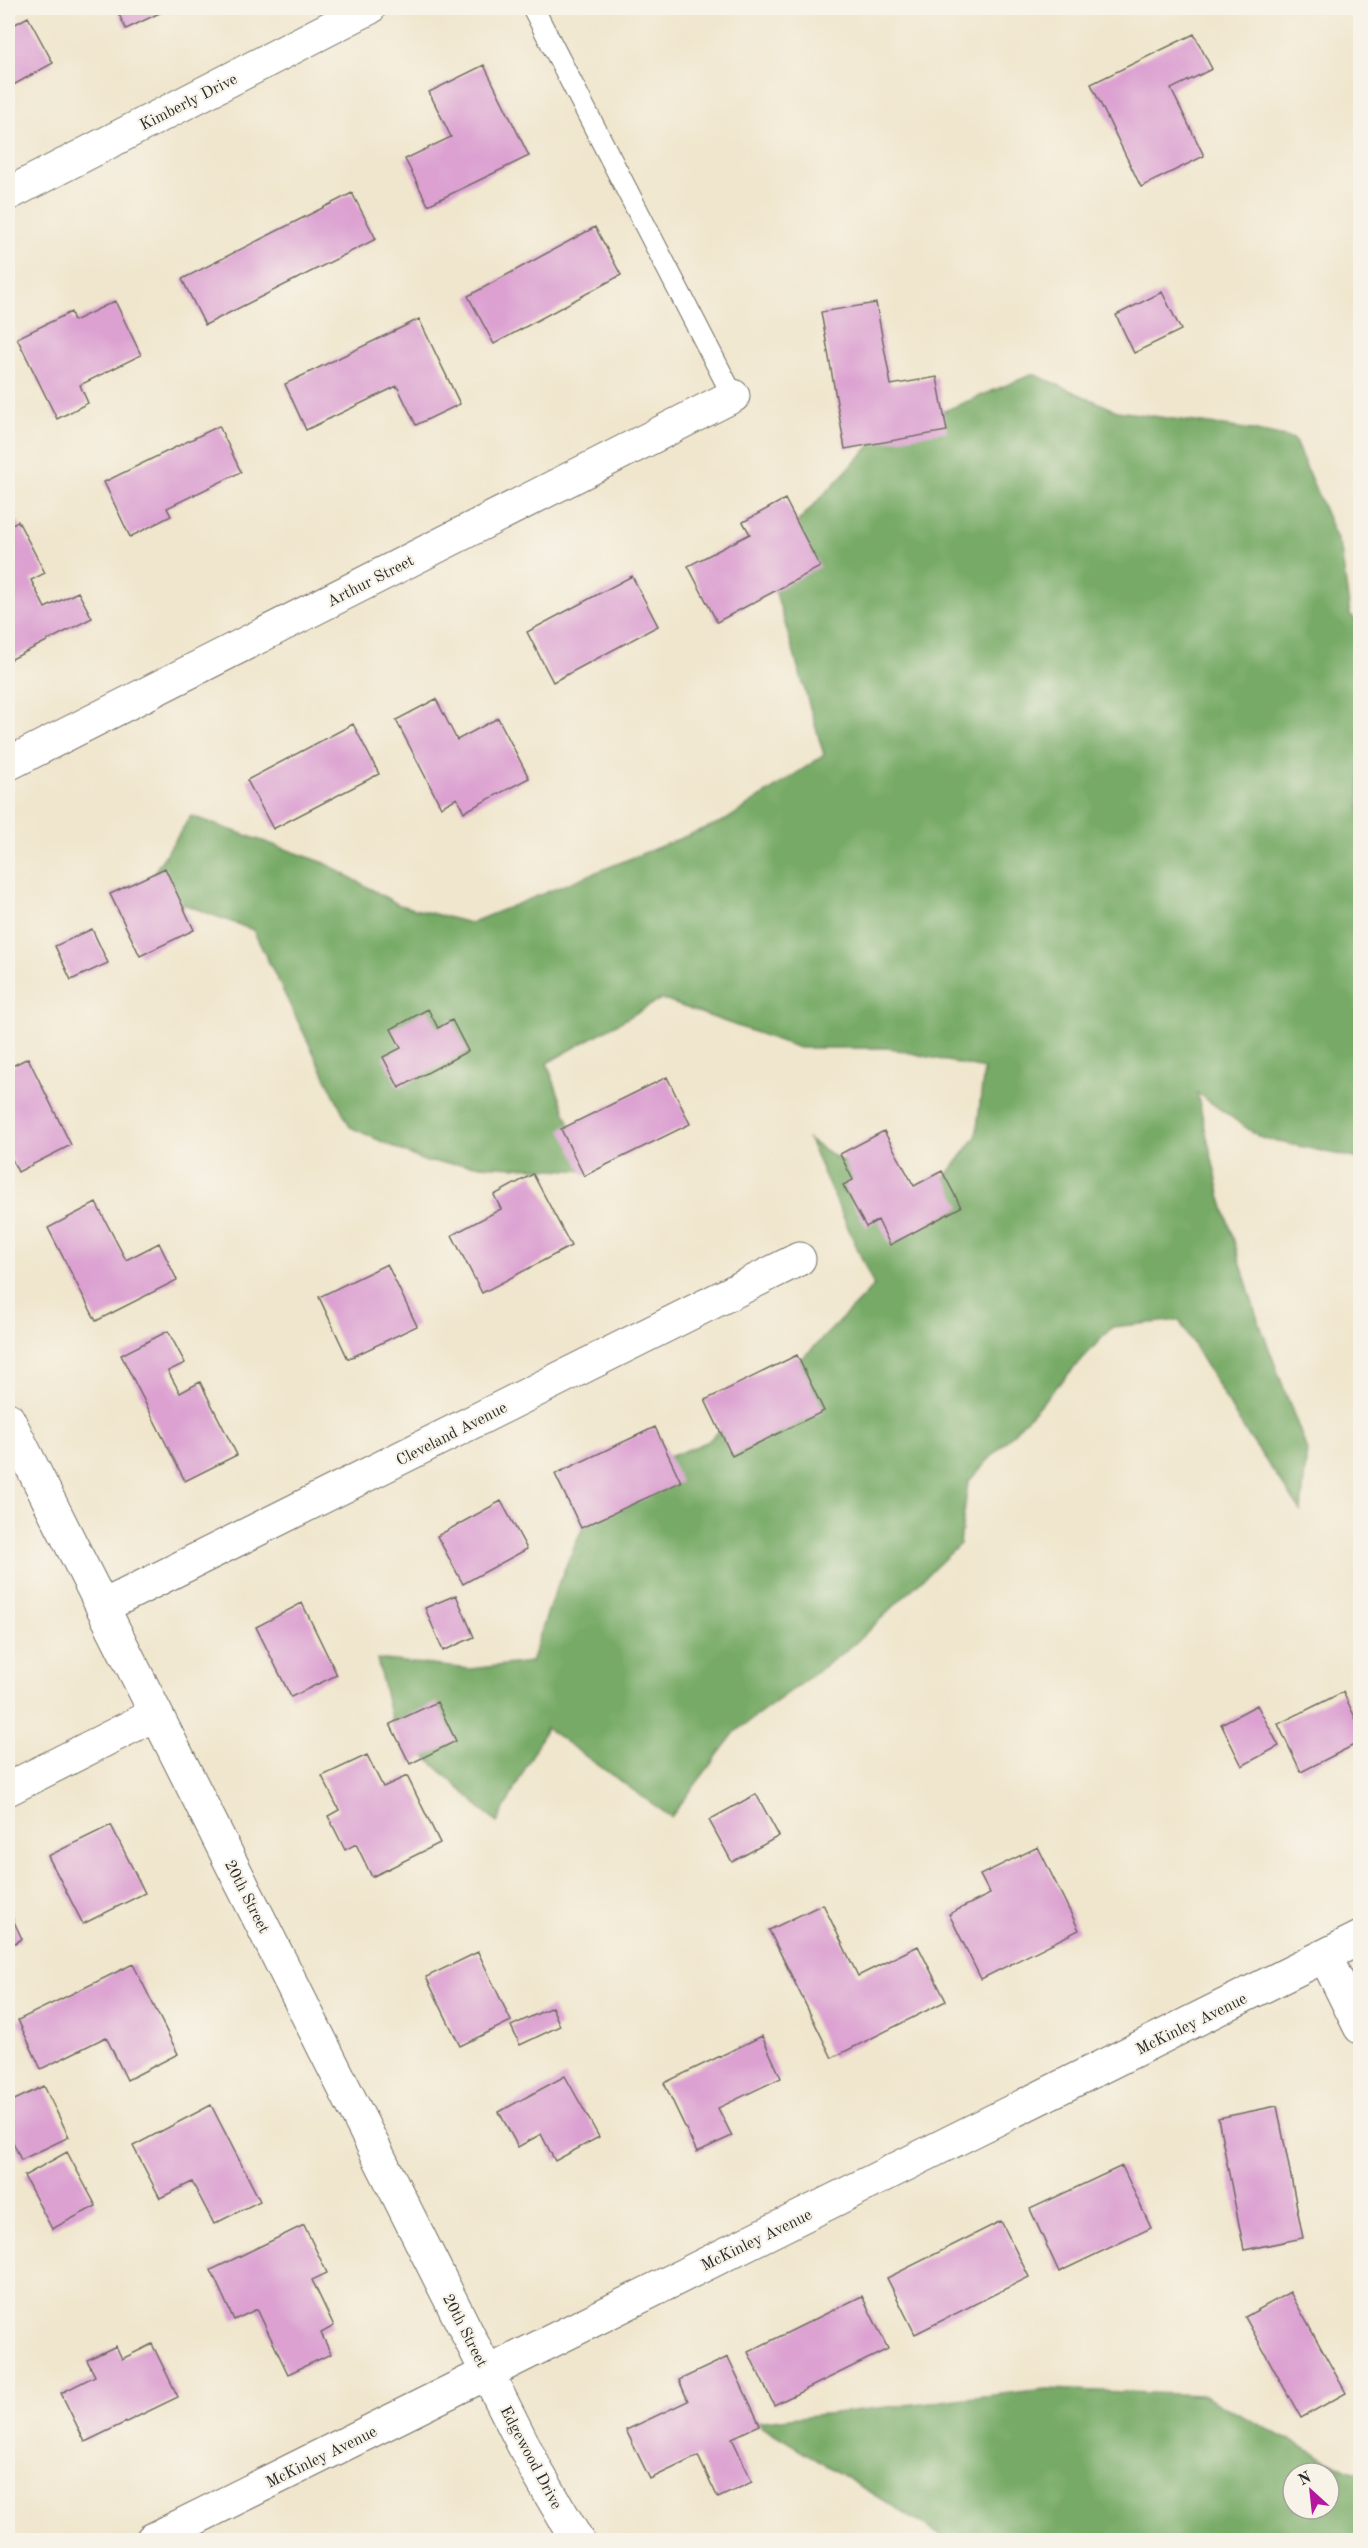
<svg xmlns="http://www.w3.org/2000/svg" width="1368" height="2548" font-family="'Old Standard TT',serif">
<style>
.forest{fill:#7a6;stroke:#516a48;stroke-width:1.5;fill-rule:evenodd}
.building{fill:#dca1d1}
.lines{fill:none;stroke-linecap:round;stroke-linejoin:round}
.lane-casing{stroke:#706c64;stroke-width:23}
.street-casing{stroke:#706c64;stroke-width:35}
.lane{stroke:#fff;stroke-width:21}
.street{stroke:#fff;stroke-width:33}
.labels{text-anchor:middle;stroke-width:4.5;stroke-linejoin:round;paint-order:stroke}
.street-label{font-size:16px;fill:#2b2b2b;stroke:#f7f3e8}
</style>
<rect width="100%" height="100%" fill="#f7f3e8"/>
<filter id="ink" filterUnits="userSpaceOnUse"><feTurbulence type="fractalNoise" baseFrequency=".0167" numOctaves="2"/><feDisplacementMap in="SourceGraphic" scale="12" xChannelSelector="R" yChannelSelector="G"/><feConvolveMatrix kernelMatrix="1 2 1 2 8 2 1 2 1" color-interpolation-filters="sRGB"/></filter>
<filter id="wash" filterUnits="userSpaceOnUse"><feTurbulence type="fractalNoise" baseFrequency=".008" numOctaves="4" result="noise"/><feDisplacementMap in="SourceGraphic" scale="24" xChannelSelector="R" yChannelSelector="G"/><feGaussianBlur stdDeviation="1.35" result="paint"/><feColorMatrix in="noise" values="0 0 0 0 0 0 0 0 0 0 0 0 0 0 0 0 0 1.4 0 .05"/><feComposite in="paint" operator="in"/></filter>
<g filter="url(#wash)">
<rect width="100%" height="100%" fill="#f0e6cd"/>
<path class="forest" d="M 1033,374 L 1117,411 L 1252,430 L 1294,439 L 1341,549 L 1350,614 L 1360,625 L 1360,1159 L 1261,1138 L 1197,1093 L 1221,1198 L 1256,1314 L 1307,1450 L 1301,1511 L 1243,1428 L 1179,1320 L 1112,1327 L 968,1482 L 960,1544 L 853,1645 L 735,1732 L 671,1817 L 546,1728 L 497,1823 L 393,1727 L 377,1659 L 470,1669 L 531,1662 L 553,1596 L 602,1483 L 707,1442 L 812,1349 L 874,1286 L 809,1140 L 859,1172 L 923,1207 L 976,1137 L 984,1069 L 888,1048 L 799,1048 L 661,999 L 547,1063 L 587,1171 L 426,1162 L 350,1127 L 253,930 L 143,889 L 191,816 L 325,863 L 399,905 L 470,923 L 726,820 L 824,755 L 765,556 L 877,439 Z
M 1046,2389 L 1202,2395 L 1347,2470 L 1360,2473 L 1360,2540 L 948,2540 L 755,2422 ZM 1293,2473 L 1329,2473 L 1329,2509 L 1293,2509 Z"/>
<g id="blocks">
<path class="building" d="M 116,8 L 170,8 L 126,29 Z
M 28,17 L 53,63 L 8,88 L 8,28 Z
M 1194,34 L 1212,69 L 1171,89 L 1204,156 L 1141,187 L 1091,84 Z
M 484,65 L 529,156 L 428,205 L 405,159 L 451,137 L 429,92 Z
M 352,193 L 376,239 L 205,325 L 182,279 Z
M 595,227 L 621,275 L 494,344 L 468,296 Z
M 1162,292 L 1181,330 L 1134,353 L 1116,315 Z
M 115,301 L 141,355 L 80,385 L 88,403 L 57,419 L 17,338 L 71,312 L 74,321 Z
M 876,303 L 891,385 L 937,377 L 947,431 L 845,449 L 821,312 Z
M 419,319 L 460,404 L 416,425 L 397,386 L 306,430 L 285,384 Z
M 219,426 L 241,472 L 167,508 L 171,516 L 130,537 L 104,482 Z
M 785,499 L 820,567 L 717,622 L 688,566 L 750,534 L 743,522 Z
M 18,521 L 45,573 L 31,580 L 45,608 L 78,592 L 92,618 L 8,661 L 8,526 Z
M 632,576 L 658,626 L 553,682 L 527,632 Z
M 436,699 L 457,740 L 498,718 L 529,778 L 464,812 L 457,798 L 441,807 L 396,720 Z
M 353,724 L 379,774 L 273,829 L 247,780 Z
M 165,868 L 194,930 L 140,956 L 110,894 Z
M 92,929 L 108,963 L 71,980 L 55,946 Z
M 428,1009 L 438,1028 L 452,1020 L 468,1051 L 399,1088 L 383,1057 L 401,1048 L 391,1029 Z
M 28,1058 L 71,1145 L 18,1172 L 8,1151 L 8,1068 Z
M 667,1077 L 690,1124 L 584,1176 L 561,1129 Z
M 884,1131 L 914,1186 L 942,1171 L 961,1207 L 890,1245 L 878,1220 L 866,1227 L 843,1185 L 853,1180 L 840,1154 Z
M 533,1174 L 571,1246 L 482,1293 L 452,1235 L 501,1209 L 494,1195 Z
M 96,1203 L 126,1260 L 159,1243 L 177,1280 L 96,1321 L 48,1228 Z
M 387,1264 L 417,1326 L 348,1359 L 319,1297 Z
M 168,1331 L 185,1363 L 168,1371 L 180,1393 L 200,1382 L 237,1455 L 185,1481 L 121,1355 Z
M 797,1355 L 824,1411 L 732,1456 L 705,1400 Z
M 655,1427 L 681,1482 L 581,1528 L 555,1474 Z
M 501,1501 L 527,1549 L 463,1584 L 437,1536 Z
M 456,1595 L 474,1637 L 443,1651 L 425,1608 Z
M 302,1603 L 337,1675 L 291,1697 L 256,1627 Z
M 1343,1692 L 1360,1728 L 1360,1742 L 1301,1772 L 1278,1724 Z
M 437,1702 L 456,1741 L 410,1764 L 390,1724 Z
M 1257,1705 L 1279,1746 L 1242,1766 L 1221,1724 Z
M 367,1755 L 383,1787 L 407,1776 L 440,1843 L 372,1877 L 356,1844 L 345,1850 L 328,1816 L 339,1810 L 322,1776 Z
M 756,1794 L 779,1836 L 732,1862 L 709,1820 Z
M 111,1825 L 145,1893 L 83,1924 L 48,1856 Z
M 1038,1847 L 1079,1930 L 981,1979 L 949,1914 L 990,1894 L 980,1875 Z
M 823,1904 L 858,1976 L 918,1946 L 946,2001 L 832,2058 L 769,1930 Z
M 8,1909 L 22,1939 L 8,1947 Z
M 478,1952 L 511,2021 L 460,2046 L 426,1977 Z
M 133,1964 L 178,2054 L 127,2080 L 106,2037 L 41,2069 L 18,2020 Z
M 552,2007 L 560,2026 L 520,2045 L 511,2026 Z
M 762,2036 L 781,2078 L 718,2108 L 732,2136 L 697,2152 L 664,2083 Z
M 565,2076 L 599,2137 L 555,2161 L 541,2134 L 518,2147 L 499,2112 Z
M 44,2086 L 69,2137 L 21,2160 L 8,2131 L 8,2103 Z
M 211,2105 L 260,2201 L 214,2224 L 192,2182 L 160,2198 L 133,2146 Z
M 1277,2106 L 1303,2238 L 1244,2250 L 1218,2118 Z
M 67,2152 L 96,2206 L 52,2229 L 24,2176 Z
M 1122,2166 L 1151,2228 L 1059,2272 L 1030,2209 Z
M 1001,2221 L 1029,2277 L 915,2334 L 887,2278 Z
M 304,2225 L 327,2273 L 312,2280 L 334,2326 L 321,2333 L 331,2354 L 288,2374 L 257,2309 L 234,2320 L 211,2270 Z
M 1290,2292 L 1346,2393 L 1301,2418 L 1245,2317 Z
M 862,2296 L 888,2349 L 774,2405 L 748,2352 Z
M 152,2344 L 178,2397 L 85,2442 L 61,2393 L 95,2376 L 87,2360 L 116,2346 L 122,2359 Z
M 728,2357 L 760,2425 L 732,2438 L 752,2482 L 718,2498 L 698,2456 L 650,2479 L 626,2430 L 688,2401 L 679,2380 Z"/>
</g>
</g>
<g filter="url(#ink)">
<use href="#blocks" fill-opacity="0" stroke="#706c64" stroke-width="1.5"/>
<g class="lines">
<g class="lane-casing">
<path id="lane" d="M 533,8 L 733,396"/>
</g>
<g class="street-casing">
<path id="street" d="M 8,194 L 369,8
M 8,764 L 733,396
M 8,1419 L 536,2470 L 577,2540
M 102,1607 L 799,1259
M 8,1789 L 156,1714
M 1325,1956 L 1360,2027
M 152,2540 L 1360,1938"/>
</g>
<use href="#lane" class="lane"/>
<use href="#street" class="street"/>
</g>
</g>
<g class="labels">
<g class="street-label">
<text transform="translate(188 101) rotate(-27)" y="6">Kimberly Drive</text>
<text transform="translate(370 580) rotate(-27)" y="6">Arthur Street</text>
<text transform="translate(451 1433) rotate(-27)" y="6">Cleveland Avenue</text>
<text transform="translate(248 1896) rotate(63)" y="6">20th Street</text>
<text transform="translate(1191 2023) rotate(-26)" y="6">McKinley Avenue</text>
<text transform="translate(756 2239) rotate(-26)" y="6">McKinley Avenue</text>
<text transform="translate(466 2330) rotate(63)" y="6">20th Street</text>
<text transform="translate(321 2456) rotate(-26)" y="6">McKinley Avenue</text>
<text transform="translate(532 2457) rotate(62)" y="6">Edgewood Drive</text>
</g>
</g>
<rect width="1368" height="2548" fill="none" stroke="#f7f3e8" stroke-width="30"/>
<g transform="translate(1311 2491) rotate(333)"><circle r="28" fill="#f7f3e8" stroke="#a5a39c" stroke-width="1.5"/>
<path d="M0-4.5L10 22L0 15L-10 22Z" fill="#b5179e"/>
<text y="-9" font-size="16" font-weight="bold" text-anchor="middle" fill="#2b2b2b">N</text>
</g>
</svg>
